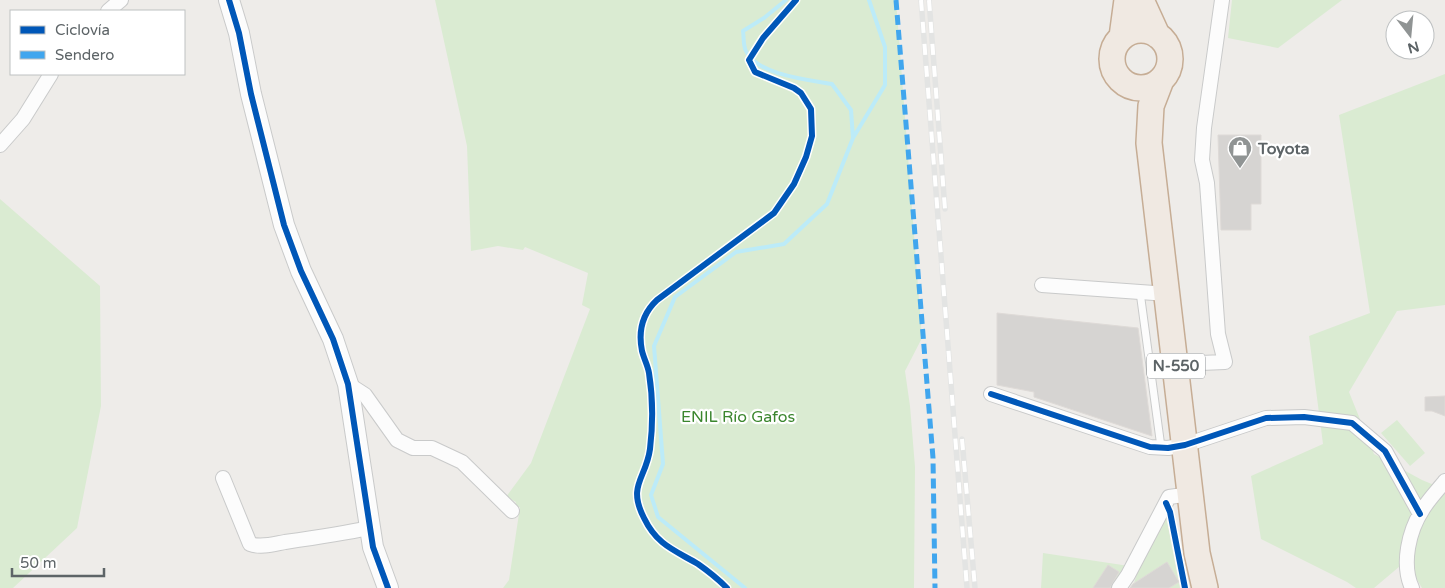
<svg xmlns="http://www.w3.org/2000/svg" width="1445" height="588" font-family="'Varela Round',sans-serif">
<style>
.green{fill:#daebd2}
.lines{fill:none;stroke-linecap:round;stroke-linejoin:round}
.stream{stroke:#bcebf8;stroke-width:4}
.building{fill:#d6d4d2;stroke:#dedad7}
.lane-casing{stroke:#c9caca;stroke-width:9}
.street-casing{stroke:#c9caca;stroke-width:16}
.secondary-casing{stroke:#c9caca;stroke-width:22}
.highway-casing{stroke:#c6ad95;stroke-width:28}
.lane{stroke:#fcfcfc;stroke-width:7}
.street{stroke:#fcfcfc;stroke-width:14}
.secondary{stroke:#fcfcfc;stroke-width:20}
.highway{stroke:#f0e9e2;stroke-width:25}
.rail-casing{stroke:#e3e4e3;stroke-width:5.5}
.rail{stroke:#fff;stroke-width:4;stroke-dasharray:11;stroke-linecap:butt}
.quiet{stroke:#40a6ee;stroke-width:5;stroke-dasharray:10 5;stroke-linecap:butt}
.cycleway-casing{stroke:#fff;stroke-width:9}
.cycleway{stroke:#0057b8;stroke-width:6}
.labels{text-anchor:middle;stroke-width:4.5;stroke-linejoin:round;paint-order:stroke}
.shield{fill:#fff;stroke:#8e9295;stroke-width:1}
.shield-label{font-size:15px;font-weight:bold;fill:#5d6467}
.poi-label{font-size:16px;font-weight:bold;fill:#5d6467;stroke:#fff;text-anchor:start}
.park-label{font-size:16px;fill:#3b862e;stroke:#fff}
</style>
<rect width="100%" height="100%" fill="#eeece9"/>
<path class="green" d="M 435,0 L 896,0 L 922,338 L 905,371 L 910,406 L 915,467 L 914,588 L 503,588 L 509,580 L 520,507 L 512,511 L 516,502 L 506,497 L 531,463 L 590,309 L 582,305 L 588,273 L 525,247 L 523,250 L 498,246 L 471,251 L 467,146 Z
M 1232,0 L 1342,0 L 1278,48 L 1228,38 Z
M 1445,74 L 1445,305 L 1397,311 L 1349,392 L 1374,454 L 1422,480 L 1439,487 L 1445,481 L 1445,588 L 1422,588 L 1406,561 L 1374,588 L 1356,588 L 1347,582 L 1261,539 L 1251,476 L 1323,444 L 1309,336 L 1370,313 L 1339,115 Z
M 0,199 L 100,286 L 101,406 L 77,528 L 13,588 L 0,588 Z
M 1397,420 L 1425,453 L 1410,466 L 1381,433 Z
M 1166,516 L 1180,588 L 1169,588 L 1178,582 L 1167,563 L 1134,583 L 1138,588 L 1130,588 L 1134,583 L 1140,565 Z
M 1043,553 L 1129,566 L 1121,573 L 1112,588 L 1041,588 Z"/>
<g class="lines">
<path class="stream" d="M 853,138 L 885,85 L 885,47 L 869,0
M 745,588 L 658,517 L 651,495 L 663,464 L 654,346 L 675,297 L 736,252 L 784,244 L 827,204 L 853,138 L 851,110 L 832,84 C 809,80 757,75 746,51 C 743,46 744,37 743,31 L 764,18 L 786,0"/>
</g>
<path class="building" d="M 1218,135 L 1261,135 L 1261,204 L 1251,204 L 1251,230 L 1221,230 Z
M 997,313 L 1138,328 L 1152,436 L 1034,397 L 1034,392 L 997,385 Z
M 1445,396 L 1445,416 L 1432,411 L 1425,411 L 1425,397 Z
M 1167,562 L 1179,582 L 1169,588 L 1130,588 L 1133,584 Z
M 1108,565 L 1119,572 L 1110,588 L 1093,588 Z"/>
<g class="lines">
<g class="lane-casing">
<path id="lane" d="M 1140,292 L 1161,447"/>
</g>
<g class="street-casing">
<path id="street" d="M 108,11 L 121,0
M 0,145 L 23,119 L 51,74
M 1042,285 L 1168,294
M 1176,364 L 1225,362 L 1218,334 L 1207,183 L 1202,160 L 1204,128 L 1222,0
M 348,384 L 365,395 L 397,440 L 413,448 L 432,448 L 462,462 L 512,511
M 991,394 L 1150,447 L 1168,448 L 1185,445 L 1266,418 L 1304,417 L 1352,423 L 1385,451 L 1420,514
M 223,478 L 250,544 C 261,548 274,544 285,542 C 313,538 341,534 369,528
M 1119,588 L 1128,575 L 1169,497 L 1191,494
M 1412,588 C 1401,564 1409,530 1423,509 C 1429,499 1438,490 1445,481"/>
</g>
<g class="secondary-casing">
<path id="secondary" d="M 229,0 L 239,33 L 251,94 L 284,225 L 301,271 L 333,339 L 348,384 L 373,547 L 388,588"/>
</g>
<g class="highway-casing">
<path id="highway" d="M 1141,0 L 1157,35
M1112 59a29 29 0 1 1 58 0a29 29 0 1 1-58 0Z
M 1122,37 L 1127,0
M 1161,80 L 1151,106 L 1149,143 L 1194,527 L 1197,553 L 1205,588"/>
</g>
<use href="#lane" class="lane"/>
<use href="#street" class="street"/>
<use href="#secondary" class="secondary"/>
<use href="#highway" class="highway"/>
<g class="rail-casing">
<path id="rail" d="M 921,0 L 967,588
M 929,0 L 945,209
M 962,439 L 975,588"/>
</g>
<use href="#rail" class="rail"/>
<path class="quiet" d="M 896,0 L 933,458 L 935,588"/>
<g class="cycleway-casing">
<path id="cycleway" d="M 229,0 L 239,33 L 251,94 L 284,225 L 301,271 L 333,339 L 348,384 L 373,547 L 388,588
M 991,394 L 1150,447 L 1168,448 L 1185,445 L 1266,418 L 1304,417 L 1352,423 L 1385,451 L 1420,514
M 1166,503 L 1170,512 L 1185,588
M 727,588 C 718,579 708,571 698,564 C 674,550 657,545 644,518 C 627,485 646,479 650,449 C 653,424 653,398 649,373 C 648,366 644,359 642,351 C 638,331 642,314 657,300 L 774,213 L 794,184 L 806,157 L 812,136 L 811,109 L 801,93 L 794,88 L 755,72 L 749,60 L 763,38 L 796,0"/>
</g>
<use href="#cycleway" class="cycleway"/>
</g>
<defs>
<g id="shop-pin" transform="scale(1.25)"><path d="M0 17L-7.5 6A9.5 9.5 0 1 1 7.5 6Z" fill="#909494" stroke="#fff"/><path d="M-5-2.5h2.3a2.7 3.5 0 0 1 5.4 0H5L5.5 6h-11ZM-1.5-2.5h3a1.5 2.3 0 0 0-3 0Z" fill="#fff"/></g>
</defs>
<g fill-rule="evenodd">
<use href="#shop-pin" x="1240" y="148"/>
</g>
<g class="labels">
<rect class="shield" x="1147" y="353.5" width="58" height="25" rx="4"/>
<g class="shield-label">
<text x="1176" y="371">N-550</text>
</g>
<g class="poi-label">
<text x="1258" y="154">Toyota</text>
</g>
<g class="park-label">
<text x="738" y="422">ENIL Río Gafos</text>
</g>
</g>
<rect x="10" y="10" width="175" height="65" fill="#ffffff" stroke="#bec1c2"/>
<rect x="20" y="26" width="25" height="8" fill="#0057b8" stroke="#bec1c2"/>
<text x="55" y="35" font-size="15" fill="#5d6467">Ciclovía</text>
<rect x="20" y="51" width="25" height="8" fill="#40a6ee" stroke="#bec1c2"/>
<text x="55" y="60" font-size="15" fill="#5d6467">Sendero</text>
<g transform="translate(1410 35) rotate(164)"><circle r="24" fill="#ffffff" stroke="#bec1c2"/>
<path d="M0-4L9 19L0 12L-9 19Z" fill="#909494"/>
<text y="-8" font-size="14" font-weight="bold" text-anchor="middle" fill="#5d6467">N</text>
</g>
<path d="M12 568v8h92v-8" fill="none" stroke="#5d6467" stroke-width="2.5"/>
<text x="20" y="568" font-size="15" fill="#5d6467" stroke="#ffffff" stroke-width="4" paint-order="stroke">50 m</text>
</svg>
